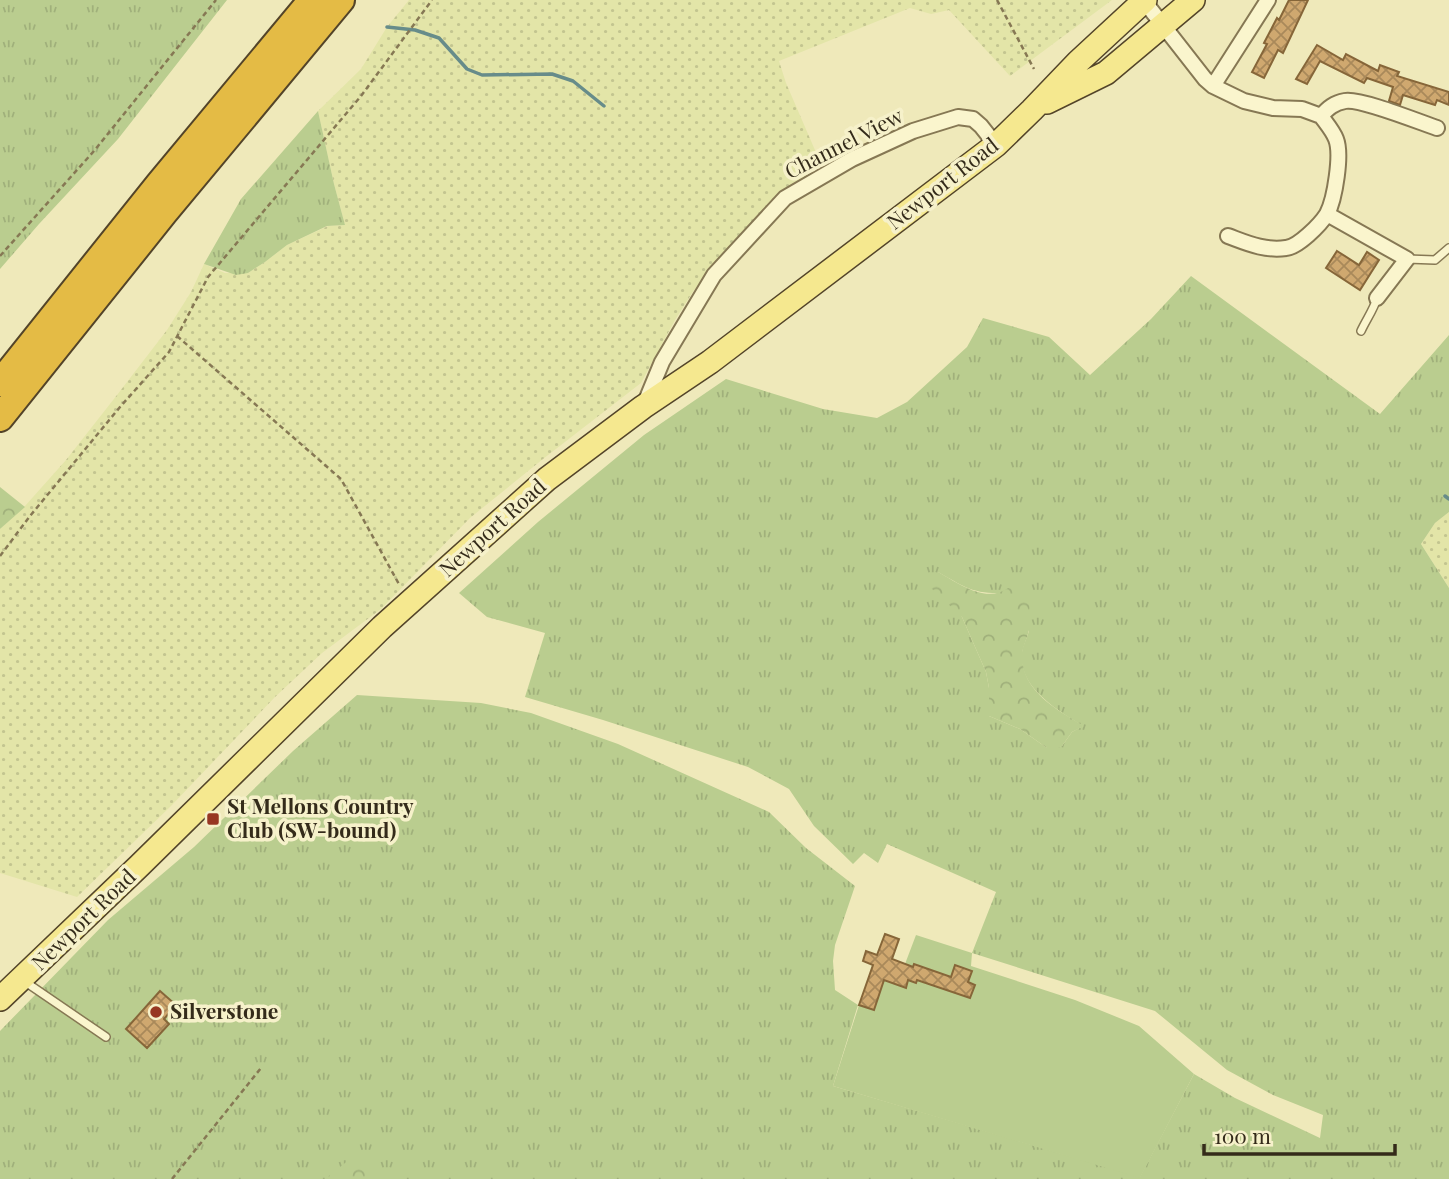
<svg xmlns="http://www.w3.org/2000/svg" width="1449" height="1179" font-family="'Playfair Display',serif">
<style>
.farmland{fill:url(#farmland-dots)}
.grass{fill:url(#grass-tufts);fill-rule:evenodd}
.forest{fill:url(#forest-crowns)}
.garden{fill:#bacd8f}
.lines{fill:none;stroke-linecap:round;stroke-linejoin:round}
.stream{stroke:#678c8a;stroke-width:3.5}
.building{fill:url(#building-cross-hatch);stroke:#866639;stroke-width:2}
.lane-casing{stroke:#867854;stroke-width:10}
.street-casing{stroke:#867854;stroke-width:18}
.primary-casing{stroke:#534429;stroke-width:26}
.highway-casing{stroke:#534429;stroke-width:30}
.path{stroke:#867854;stroke-width:2.5;stroke-dasharray:5 3.5;stroke-linecap:butt}
.lane{stroke:#faf5cd;stroke-width:7}
.street{stroke:#faf5cd;stroke-width:14}
.primary{stroke:#f5e88f;stroke-width:23}
.highway{stroke:#e4bb45;stroke-width:26}
.poi-dot{fill:#973722;stroke:#f6f1ca;stroke-width:2.5}
.labels{text-anchor:middle;stroke-width:7;stroke-linejoin:round;paint-order:stroke}
.street-label{font-size:21px;fill:#342b1a;stroke:#f6f1ca}
.poi-label{font-size:21px;font-weight:bold;fill:#342b1a;stroke:#f6f1ca;text-anchor:start}
</style>
<defs>
<pattern id="farmland-dots" width="8" height="8" patternUnits="userSpaceOnUse" patternTransform="scale(1.75)"><rect width="8" height="8" fill="#e3e5a8"/><path d="M2 2h.1M6 6h.1" fill="none" stroke="#c3c590" stroke-width="1.8" stroke-linecap="round"/></pattern>
<pattern id="grass-tufts" width="24" height="20" patternUnits="userSpaceOnUse" patternTransform="scale(1.75)"><rect width="24" height="20" fill="#bacd8f"/><path d="M3 7l-1-3M5 7V3M7 7l1-3M15 17l-1-3M17 17v-4M19 17l1-3" fill="none" stroke="#a0b07b"/></pattern>
<pattern id="forest-crowns" width="20" height="18" patternUnits="userSpaceOnUse" patternTransform="scale(1.75)"><rect width="20" height="18" fill="#bacd8f"/><path d="M2 6a3 3 0 1 1 6 0M12 15a3 3 0 1 1 6 0" fill="none" stroke="#a0b07b"/></pattern>
<pattern id="building-cross-hatch" width="8" height="8" patternUnits="userSpaceOnUse" patternTransform="scale(1.75)"><rect width="8" height="8" fill="#cfa86f"/><path d="M0 0l8 8M0 8l8-8" fill="none" stroke="#a9895a"/></pattern>
</defs>
<rect width="100%" height="100%" fill="#efe9ba"/>
<path class="farmland" d="M 409,0 L 1112,0 L 1010,76 L 949,10 L 931,14 L 910,8 L 779,61 L 786,83 L 821,164 L 762,211 L 694,290 L 675,320 L 641,383 L 543,459 L 470,518 L 381,609 L 322,653 L 275,697 L 171,806 L 77,897 L 0,873 L 0,529 L 25,506 L 66,460 L 117,395 L 167,330 L 191,292 L 204,264 L 225,273 L 248,273 L 265,262 L 287,245 L 328,226 L 345,225 L 334,184 L 318,111 L 361,69 L 387,27 Z
M 1449,512 L 1449,588 L 1421,544 L 1435,523 Z"/>
<path class="grass" d="M 0,0 L 227,0 L 118,139 L 39,224 L 0,269 Z
M 318,111 L 334,184 L 345,225 L 327,226 L 287,245 L 265,262 L 248,273 L 236,275 L 204,264 L 241,199 Z
M 1191,276 L 1380,414 L 1449,335 L 1449,512 L 1435,523 L 1421,544 L 1449,588 L 1449,1179 L 0,1179 L 0,1031 L 108,920 L 194,847 L 293,751 L 357,695 L 481,703 L 531,713 L 618,744 L 769,812 L 806,848 L 855,886 L 835,945 L 833,961 L 835,990 L 858,1005 L 833,1086 L 1140,1177 L 1194,1074 L 1235,1098 L 1320,1138 L 1323,1115 L 1273,1095 L 1227,1070 L 1155,1011 L 972,953 L 996,892 L 887,844 L 878,863 L 864,853 L 853,864 L 814,826 L 789,789 L 748,767 L 603,720 L 525,697 L 545,633 L 487,617 L 459,593 L 538,522 L 644,435 L 726,379 L 823,409 L 877,418 L 907,402 L 967,347 L 983,318 L 1049,337 L 1090,375 L 1151,319 ZM 938,572 C 963,586 972,594 1002,593 L 1029,631 C 1027,638 1023,645 1022,652 C 1017,687 1059,711 1083,726 L 1072,732 L 1062,746 L 1047,748 L 1020,729 L 989,716 L 989,688 L 986,672 L 962,617 Z"/>
<path class="forest" d="M 0,487 L 25,507 L 0,529 Z
M 938,572 C 958,583 986,604 1008,588 L 1030,592 C 1029,604 1030,618 1029,630 C 1027,639 1022,648 1022,656 C 1022,691 1057,710 1084,726 L 1072,732 L 1062,746 L 1054,750 L 1047,748 L 1020,729 L 989,716 L 989,688 L 986,672 L 962,617 L 929,586 Z
M 350,1159 L 350,1160 L 381,1179 L 325,1179 Z"/>
<path class="garden" d="M 916,935 L 972,953 L 971,966 L 1075,1000 L 1139,1026 L 1194,1074 L 1140,1178 L 833,1086 L 859,1005 L 874,1010 L 884,980 L 905,988 L 908,980 L 916,983 L 917,980 L 970,998 L 974,985 L 915,964 L 913,967 L 905,964 Z"/>
<g class="lines">
<path class="stream" d="M 387,27 L 415,30 L 439,38 L 467,69 L 482,75 L 552,74 L 573,81 L 604,106
M 1445,496 L 1449,499"/>
</g>
<path class="building" d="M 1289,0 L 1308,0 L 1283,53 L 1278,50 L 1264,78 L 1252,72 L 1267,44 L 1264,43 L 1277,18 L 1279,20 Z
M 1317,45 L 1343,60 L 1346,54 L 1378,71 L 1380,65 L 1399,72 L 1397,76 L 1449,92 L 1449,105 L 1437,100 L 1435,105 L 1403,95 L 1400,105 L 1389,101 L 1393,87 L 1367,78 L 1364,83 L 1320,61 L 1307,84 L 1296,79 Z
M 1337,251 L 1359,265 L 1367,252 L 1379,260 L 1360,290 L 1326,268 Z
M 885,934 L 899,939 L 892,959 L 913,967 L 914,964 L 951,977 L 955,965 L 972,971 L 968,982 L 975,985 L 970,998 L 917,980 L 916,983 L 908,980 L 906,988 L 884,980 L 874,1010 L 859,1005 L 873,965 L 863,961 L 866,951 L 877,955 Z
M 160,991 L 176,1005 L 164,1019 L 169,1024 L 147,1048 L 126,1029 Z"/>
<g class="lines">
<g class="lane-casing">
<path id="lane" d="M 1407,259 L 1435,260 L 1449,248
M 1361,331 C 1366,320 1374,309 1377,298
M 24,981 L 106,1037"/>
</g>
<g class="street-casing">
<path id="street" d="M 1144,1 L 1205,79 L 1213,86 L 1244,101 L 1273,108 L 1302,109 L 1321,116 C 1328,108 1334,103 1345,101 C 1360,98 1419,122 1437,128
M 1213,86 L 1268,0
M 1327,214 L 1407,259 L 1377,298
M 1228,236 C 1247,243 1264,251 1286,248 C 1298,247 1320,225 1327,214 C 1335,199 1342,154 1336,139 C 1333,131 1326,123 1321,116
M 645,403 L 662,362 L 714,275 L 785,198 L 852,159 L 913,131 L 958,117 L 973,119 L 981,126 L 996,145"/>
</g>
<g class="primary-casing">
<path id="primary" d="M 1047,102 L 1106,73 L 1193,0
M 0,999 L 139,866 L 382,627 L 547,479 L 643,407 L 710,362 L 996,145 L 1032,110 L 1078,62 L 1145,0"/>
</g>
<g class="highway-casing">
<path id="highway" d="M 0,383 L 159,184 L 312,0
M 0,418 L 164,213 L 341,0"/>
</g>
<path class="path" d="M 997,0 L 1034,69
M 0,256 L 94,151 L 216,0
M 177,336 L 341,479 L 400,586
M 0,556 L 30,516 L 120,407 L 169,352 L 208,277 L 361,96 L 432,0
M 172,1179 L 261,1068"/>
<use href="#lane" class="lane"/>
<use href="#street" class="street"/>
<use href="#primary" class="primary"/>
<use href="#highway" class="highway"/>
</g>
<g class="poi-dot">
<rect x="206" y="812" width="14" height="14" rx="3.5"/>
<circle cx="156" cy="1012" r="7"/>
</g>
<g class="labels">
<g class="street-label">
<text transform="translate(844 144) rotate(-27)" y="7">Channel View</text>
<text transform="translate(943 184) rotate(-38)" y="7">Newport Road</text>
<text transform="translate(493 528) rotate(-42)" y="7">Newport Road</text>
<text transform="translate(84 920) rotate(-44)" y="7">Newport Road</text>
</g>
<g class="poi-label">
<text x="227" y="814">St Mellons Country<tspan x="227" dy="24">Club (SW-bound)</tspan></text>
<text x="170" y="1019">Silverstone</text>
</g>
</g>
<path d="M1204 1144v10h191v-10" fill="none" stroke="#342b1a" stroke-width="3.5"/>
<text x="1214" y="1144" font-size="21" fill="#342b1a" stroke="#f6f1ca" stroke-width="5" paint-order="stroke">100 m</text>
</svg>
